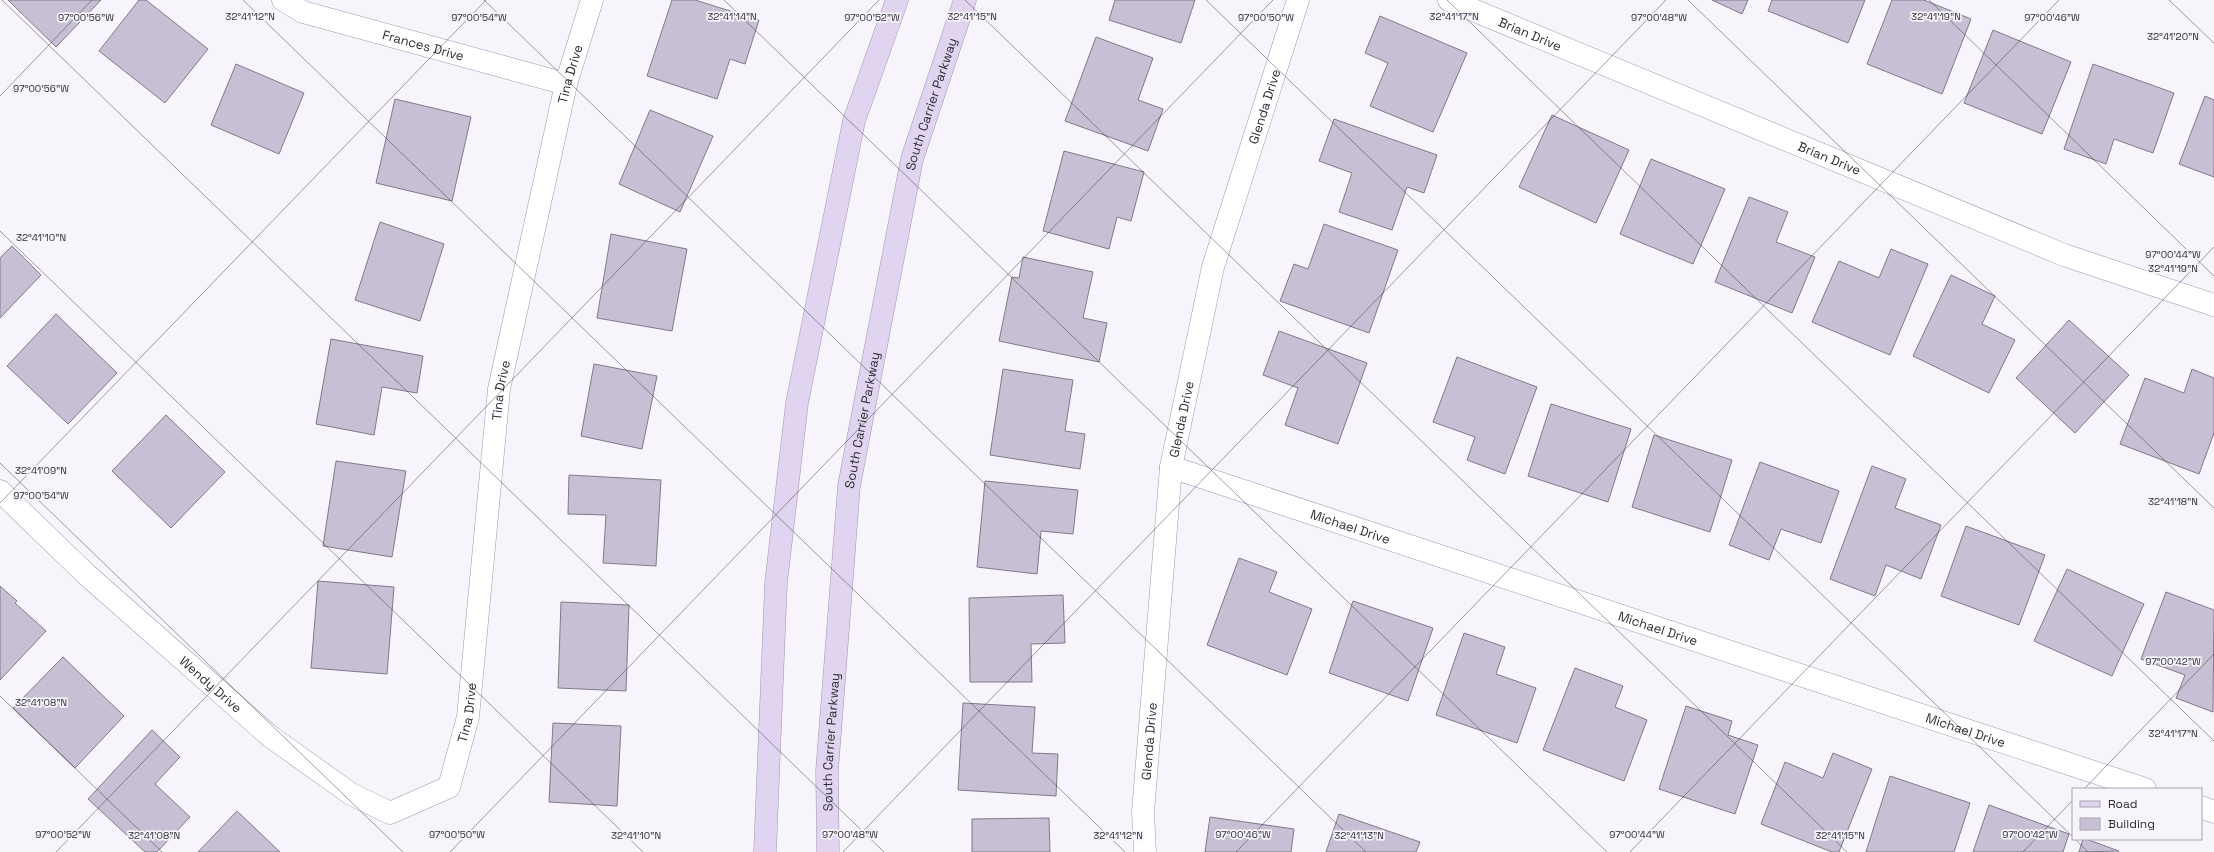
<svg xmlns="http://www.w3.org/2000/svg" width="2214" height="852" font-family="'Space Grotesk',sans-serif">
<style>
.building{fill:#c7c0d4;stroke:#7f798c}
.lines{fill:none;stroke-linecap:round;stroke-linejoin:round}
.street-casing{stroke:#9e98ab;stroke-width:23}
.secondary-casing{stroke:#9e98ab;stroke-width:23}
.street{stroke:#fff;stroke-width:22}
.secondary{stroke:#e0d4f1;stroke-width:22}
.ticks{fill:none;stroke:#2f2d34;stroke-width:1;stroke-opacity:0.45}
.labels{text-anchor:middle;stroke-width:3.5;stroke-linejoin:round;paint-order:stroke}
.street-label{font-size:13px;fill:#2f2d34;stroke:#f7f4fc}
.ticks-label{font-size:10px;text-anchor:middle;fill:#2f2d34;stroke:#f7f4fc;stroke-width:3.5;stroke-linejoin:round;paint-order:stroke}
</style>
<rect width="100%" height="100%" fill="#f7f4fc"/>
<path class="building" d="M 8,0 L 101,0 L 56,47 Z
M 139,0 L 146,0 L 208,49 L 165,103 L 99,51 Z
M 672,0 L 695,0 L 759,20 L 745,64 L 730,59 L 717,99 L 647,76 Z
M 1115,0 L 1195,0 L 1181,43 L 1109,20 Z
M 1712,0 L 1748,0 L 1742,14 Z
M 1772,0 L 1865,0 L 1848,43 L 1768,11 Z
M 1892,0 L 1924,0 L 1971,19 L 1942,94 L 1867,64 Z
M 1380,16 L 1467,53 L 1433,132 L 1370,106 L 1388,63 L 1365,53 Z
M 1993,30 L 2071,62 L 2042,134 L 1964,103 Z
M 1096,37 L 1153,58 L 1138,100 L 1163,109 L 1148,151 L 1065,121 Z
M 236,64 L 304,93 L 279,154 L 211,125 Z
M 2093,64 L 2174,93 L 2153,153 L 2114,139 L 2106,164 L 2064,149 Z
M 2205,96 L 2214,100 L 2214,177 L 2179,164 Z
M 395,99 L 471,117 L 452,201 L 376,183 Z
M 650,110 L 713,136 L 680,212 L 619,184 Z
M 1552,115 L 1629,150 L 1596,223 L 1519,187 Z
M 1334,119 L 1437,155 L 1424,193 L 1407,187 L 1392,230 L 1339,212 L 1352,173 L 1319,161 Z
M 1064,151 L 1144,172 L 1131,221 L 1117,217 L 1109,249 L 1043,231 Z
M 1651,159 L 1725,189 L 1693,264 L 1620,234 Z
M 1749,197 L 1788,212 L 1776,242 L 1815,257 L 1792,313 L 1715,282 Z
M 380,222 L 444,244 L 420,321 L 355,300 Z
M 1324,224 L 1398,250 L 1369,333 L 1280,301 L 1294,264 L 1308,269 Z
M 611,234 L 687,249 L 672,331 L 597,318 Z
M 12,246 L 41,275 L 0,318 L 0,258 Z
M 1891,249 L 1928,264 L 1890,355 L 1812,322 L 1839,261 L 1879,278 Z
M 1023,257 L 1093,272 L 1083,318 L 1107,323 L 1099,362 L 999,341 L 1012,277 L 1019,278 Z
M 1951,275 L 1995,296 L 1982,324 L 2015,340 L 1989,393 L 1913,356 Z
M 56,314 L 117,373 L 68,424 L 7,366 Z
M 2069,320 L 2129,375 L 2075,433 L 2016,378 Z
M 1279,331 L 1367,363 L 1338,444 L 1285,425 L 1298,388 L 1263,375 Z
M 331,339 L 423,356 L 417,393 L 382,387 L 374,435 L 316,424 Z
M 1457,357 L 1537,387 L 1505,474 L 1467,460 L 1475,437 L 1433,422 Z
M 594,364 L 657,376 L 642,449 L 581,436 Z
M 1003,369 L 1073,380 L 1065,431 L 1085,434 L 1080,469 L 990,455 Z
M 2192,369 L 2214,378 L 2214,433 L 2199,474 L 2120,444 L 2145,378 L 2184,393 Z
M 1551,404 L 1631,429 L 1608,502 L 1528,476 Z
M 166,415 L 225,472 L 171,528 L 112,471 Z
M 1654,435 L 1732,460 L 1710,532 L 1632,507 Z
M 336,461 L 406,471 L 392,557 L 323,546 Z
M 1760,462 L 1839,491 L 1821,543 L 1781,529 L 1769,560 L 1729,545 Z
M 1872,466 L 1906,479 L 1895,508 L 1941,525 L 1921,579 L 1886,565 L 1875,596 L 1830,579 Z
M 569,475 L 661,480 L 656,566 L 603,563 L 606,515 L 568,514 Z
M 985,481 L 1078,490 L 1073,534 L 1041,531 L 1037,574 L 977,567 Z
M 1966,526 L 2045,555 L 2019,625 L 1941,596 Z
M 1239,558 L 1277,572 L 1269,592 L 1312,609 L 1287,675 L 1207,645 Z
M 2067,569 L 2144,604 L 2112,676 L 2034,641 Z
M 318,581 L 394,587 L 387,674 L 311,668 Z
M 0,586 L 17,601 L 15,603 L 46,631 L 0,680 Z
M 2166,592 L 2214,610 L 2213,712 L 2176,698 L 2185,675 L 2141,659 Z
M 1063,595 L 1065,643 L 1031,644 L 1032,682 L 970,682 L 969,598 Z
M 1353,601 L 1433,628 L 1408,701 L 1329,673 Z
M 561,602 L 629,605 L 626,691 L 558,688 Z
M 1464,633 L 1505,647 L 1496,674 L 1536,688 L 1517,743 L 1436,715 Z
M 63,657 L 124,716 L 75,768 L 13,708 Z
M 1575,668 L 1623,686 L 1615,707 L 1647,720 L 1624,781 L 1543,750 Z
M 963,703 L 1035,707 L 1032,753 L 1058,754 L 1056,796 L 958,790 Z
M 1686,706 L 1732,721 L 1728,735 L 1758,745 L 1735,814 L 1659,789 Z
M 553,723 L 621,726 L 617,806 L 549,802 Z
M 152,730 L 180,757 L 155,784 L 190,817 L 157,852 L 145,852 L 88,799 Z
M 1833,753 L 1872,769 L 1839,852 L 1832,852 L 1761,824 L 1785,762 L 1823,778 Z
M 1890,776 L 1970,803 L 1954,852 L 1866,852 Z
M 1989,805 L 2069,834 L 2063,852 L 1973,852 Z
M 237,811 L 280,852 L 198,852 Z
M 1339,814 L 1420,842 L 1416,852 L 1326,852 Z
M 1210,817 L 1294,829 L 1291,852 L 1205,852 Z
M 1049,818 L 1050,852 L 972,852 L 972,819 Z
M 2083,839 L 2086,839 L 2119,851 L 2079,852 Z"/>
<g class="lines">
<g class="street-casing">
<g id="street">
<path id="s1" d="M 283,0 L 303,12 L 566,84"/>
<path id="s2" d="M 1449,0 L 2064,255 L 2214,305"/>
<path id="s3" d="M 1171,467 L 2145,789"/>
<path id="s4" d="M 0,491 L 87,575 L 271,737 L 351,794 L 390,813 L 449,787 L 468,717 L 499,389 L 566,84 L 592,0"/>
<path d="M 2201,807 L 2214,812"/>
<path id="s5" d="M 1145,852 L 1143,812 L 1171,467 L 1213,267 L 1298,0"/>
</g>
</g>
<g class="secondary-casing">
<g id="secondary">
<path d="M 765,852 L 776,583 L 797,403 L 854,121 L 897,0"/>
<path id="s6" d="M 828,852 L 827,771 L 849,486 L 912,159 L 965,0"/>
</g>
</g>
<use href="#street" class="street"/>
<use href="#secondary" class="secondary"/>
</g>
<path class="ticks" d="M 2,0 L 884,852M 243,0 L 1125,852M 484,0 L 1366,852M 724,0 L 1607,852M 965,0 L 1847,852M 1206,0 L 2073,837M 1447,0 L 2214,741M 1688,0 L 2214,508M 1929,0 L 2214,276M 2169,0 L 2214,43M 0,96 L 92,0M 0,231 L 643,852M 0,463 L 403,852M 0,503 L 486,0M 0,696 L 162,852M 2084,789 L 2214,654M 2075,839 L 2088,852M 56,852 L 879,0M 450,852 L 1273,0M 843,852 L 1666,0M 1236,852 L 2059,0M 1630,852 L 2214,247M 2023,852 L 2073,800"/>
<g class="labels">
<g class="street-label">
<text dy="5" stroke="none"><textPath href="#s2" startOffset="88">Brian Drive</textPath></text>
<text dy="5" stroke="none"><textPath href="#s1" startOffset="148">Frances Drive</textPath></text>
<text dy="5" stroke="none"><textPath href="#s4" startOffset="1297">Tina Drive</textPath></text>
<text dy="5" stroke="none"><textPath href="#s6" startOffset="758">South Carrier Parkway</textPath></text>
<text dy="5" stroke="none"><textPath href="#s5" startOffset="759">Glenda Drive</textPath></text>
<text dy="5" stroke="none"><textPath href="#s2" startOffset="412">Brian Drive</textPath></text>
<text dy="5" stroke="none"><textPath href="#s4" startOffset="973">Tina Drive</textPath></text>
<text dy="5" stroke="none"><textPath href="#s5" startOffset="435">Glenda Drive</textPath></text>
<text dy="5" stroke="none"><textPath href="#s6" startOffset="434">South Carrier Parkway</textPath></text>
<text dy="5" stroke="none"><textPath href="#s3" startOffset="189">Michael Drive</textPath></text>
<text dy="5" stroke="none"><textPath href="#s3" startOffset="513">Michael Drive</textPath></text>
<text dy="5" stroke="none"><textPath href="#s4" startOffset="286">Wendy Drive</textPath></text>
<text dy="5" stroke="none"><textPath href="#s4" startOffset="649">Tina Drive</textPath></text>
<text dy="5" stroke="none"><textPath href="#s3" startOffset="837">Michael Drive</textPath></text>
<text dy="5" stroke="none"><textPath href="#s5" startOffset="111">Glenda Drive</textPath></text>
<text dy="5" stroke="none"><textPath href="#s6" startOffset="110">South Carrier Parkway</textPath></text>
</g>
</g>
<g class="ticks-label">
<text x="250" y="20">32°41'12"N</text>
<text x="732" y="20">32°41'14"N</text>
<text x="972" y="20">32°41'15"N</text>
<text x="1454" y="20">32°41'17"N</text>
<text x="1936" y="20">32°41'19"N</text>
<text x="86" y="21">97°00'56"W</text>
<text x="479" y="21">97°00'54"W</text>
<text x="872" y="21">97°00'52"W</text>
<text x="1266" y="21">97°00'50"W</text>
<text x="1659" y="21">97°00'48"W</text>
<text x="2052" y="21">97°00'46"W</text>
<text x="2173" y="40">32°41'20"N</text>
<text x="41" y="92">97°00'56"W</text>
<text x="41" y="241">32°41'10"N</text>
<text x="2173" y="258">97°00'44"W</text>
<text x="2173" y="272">32°41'19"N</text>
<text x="41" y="474">32°41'09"N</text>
<text x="41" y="499">97°00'54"W</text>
<text x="2173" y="505">32°41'18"N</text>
<text x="2173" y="665">97°00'42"W</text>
<text x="41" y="706">32°41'08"N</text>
<text x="2173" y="737">32°41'17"N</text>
<text x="63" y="838">97°00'52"W</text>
<text x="457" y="838">97°00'50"W</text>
<text x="850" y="838">97°00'48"W</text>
<text x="1243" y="838">97°00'46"W</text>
<text x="1637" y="838">97°00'44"W</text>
<text x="2030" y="838">97°00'42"W</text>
<text x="154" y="839">32°41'08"N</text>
<text x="636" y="839">32°41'10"N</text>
<text x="1118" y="839">32°41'12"N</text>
<text x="1359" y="839">32°41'13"N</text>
<text x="1840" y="839">32°41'15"N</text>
</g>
<rect x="2072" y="788" width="130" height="52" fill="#f7f4fc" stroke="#a7a4ac"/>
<rect x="2080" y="801" width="20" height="6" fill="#e0d4f1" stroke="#a7a4ac"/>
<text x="2108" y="808" font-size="12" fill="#2f2d34">Road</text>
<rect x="2080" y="818" width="20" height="12" fill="#c7c0d4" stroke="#a7a4ac"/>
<text x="2108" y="828" font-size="12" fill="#2f2d34">Building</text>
</svg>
